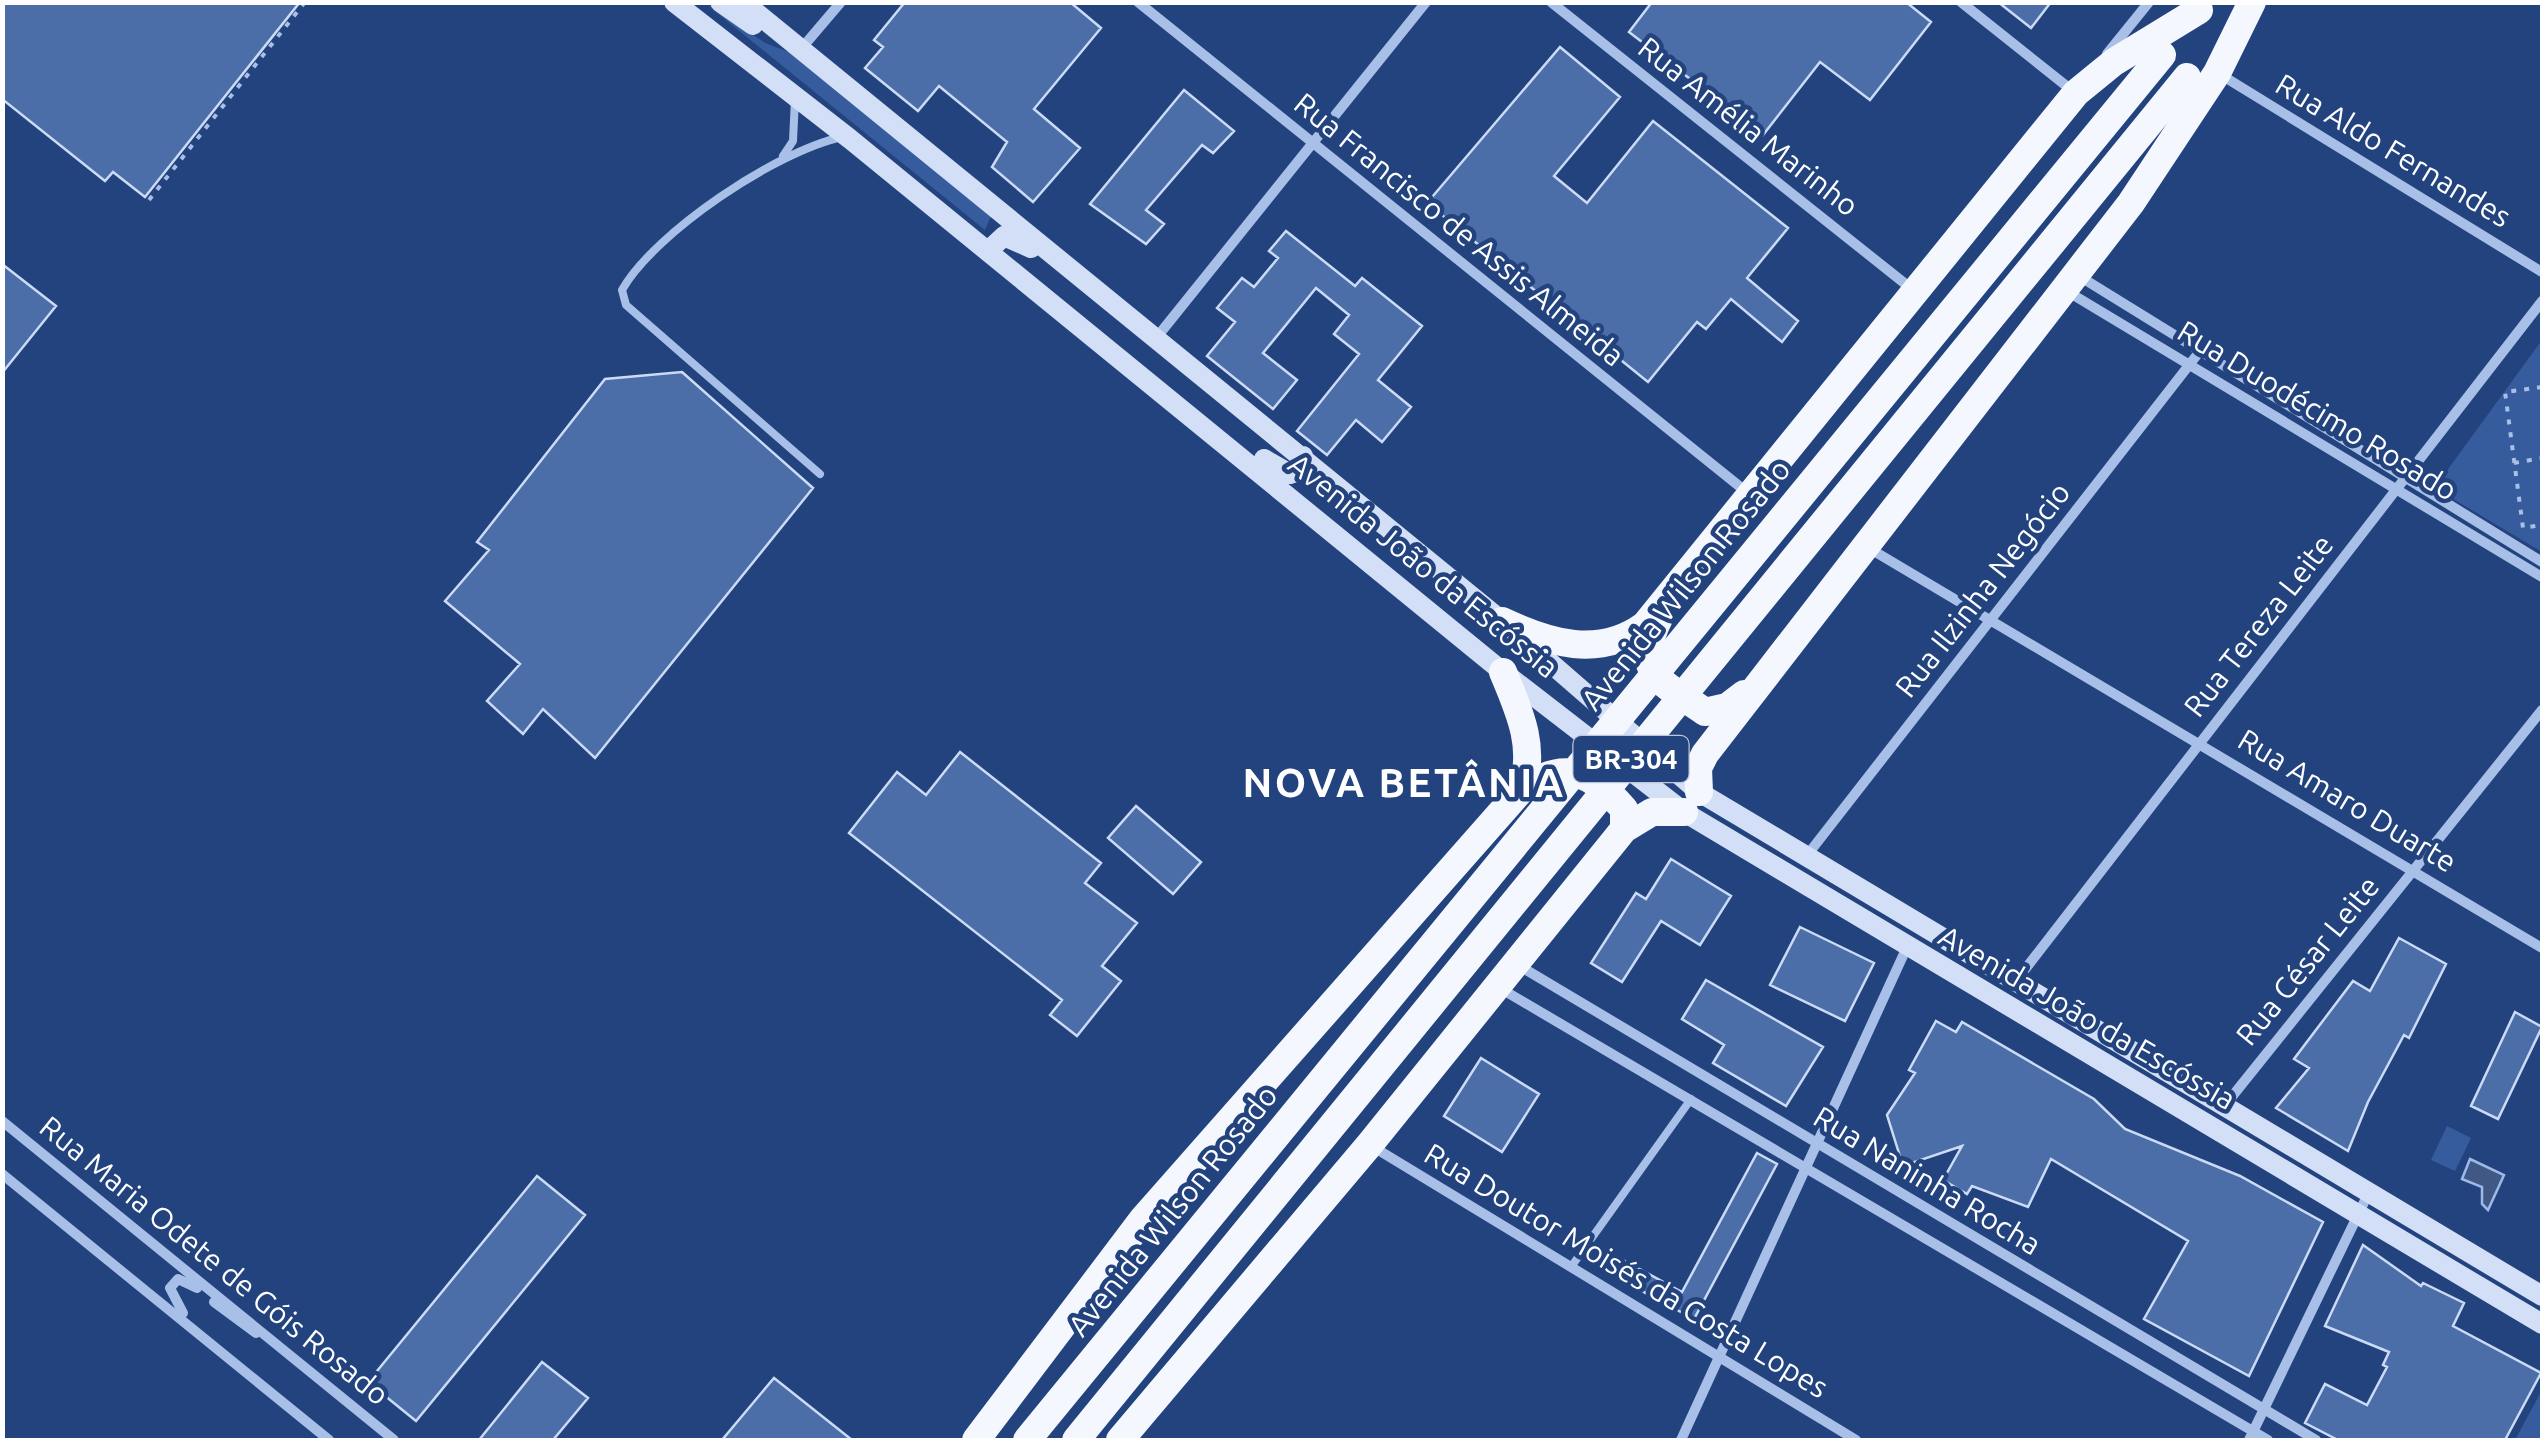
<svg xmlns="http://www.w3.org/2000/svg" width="2545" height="1443" font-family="Ubuntu,sans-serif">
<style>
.green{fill:#375c9d}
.water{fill:#415884;stroke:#9cb9e8;stroke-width:2.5}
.building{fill:#4b6da8;stroke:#ccdbf5;stroke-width:2.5}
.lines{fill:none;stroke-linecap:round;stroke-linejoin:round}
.path{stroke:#a8bfe7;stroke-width:4;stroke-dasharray:5 8;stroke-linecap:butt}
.service{stroke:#a8bfe7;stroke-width:8}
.minor{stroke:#a8bfe7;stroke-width:10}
.secondary{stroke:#d2dff6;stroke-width:20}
.trunk{stroke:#f4f8fe;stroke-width:28}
.trunk-bridge{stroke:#f4f8fe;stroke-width:28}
.labels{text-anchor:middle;stroke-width:9;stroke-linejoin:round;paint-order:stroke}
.shield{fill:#23437f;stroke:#bdc7d9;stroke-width:2.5}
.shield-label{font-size:28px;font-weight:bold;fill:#fff}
.street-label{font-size:30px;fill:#fff;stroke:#23437f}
.district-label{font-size:40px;font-weight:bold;letter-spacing:2.5px;fill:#fff;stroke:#23437f}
</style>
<rect width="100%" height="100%" fill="#23437f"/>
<path class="green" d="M 706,4 L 765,43 L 794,54 L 991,216 L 985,230 Z
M 2542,340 L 2542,552 L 2450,497 L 2438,483 Z
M 2447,1126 L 2471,1138 L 2455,1171 L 2431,1160 Z
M 2542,1390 L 2542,1440 L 2515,1440 Z"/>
<path class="water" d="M 2470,1159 L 2504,1175 L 2488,1210 L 2482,1204 L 2482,1187 L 2462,1179 Z"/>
<path class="building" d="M 2,2 L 300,2 L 145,197 L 113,172 L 105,181 L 2,99 Z
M 905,2 L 1070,2 L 1101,28 L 1034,109 L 1080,148 L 1033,202 L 992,167 L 1007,142 L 939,86 L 918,111 L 865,68 L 883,47 L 874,40 Z
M 1652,2 L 1906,2 L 1931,22 L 1870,100 L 1820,62 L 1763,135 L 1629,32 Z
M 1998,2 L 2051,2 L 2031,28 Z
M 1560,47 L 1620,97 L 1554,176 L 1587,203 L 1653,121 L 1788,228 L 1747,278 L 1798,321 L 1782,342 L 1731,299 L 1706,329 L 1697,322 L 1648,382 L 1427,203 Z
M 1184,90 L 1234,131 L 1213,153 L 1202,145 L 1146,210 L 1164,224 L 1146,244 L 1090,204 Z
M 1286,231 L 1355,286 L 1362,278 L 1422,326 L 1378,380 L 1411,407 L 1382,442 L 1356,420 L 1327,455 L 1297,431 L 1359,354 L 1334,334 L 1349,315 L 1316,288 L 1263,353 L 1297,380 L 1273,409 L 1207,356 L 1235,322 L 1217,308 L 1242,278 L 1254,287 L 1278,258 L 1269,251 Z
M 2,264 L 56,306 L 2,373 Z
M 682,372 L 813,488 L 595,758 L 543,709 L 523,734 L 487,701 L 520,664 L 445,601 L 489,550 L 477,542 L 605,379 Z
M 960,752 L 1101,863 L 1085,883 L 1137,923 L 1102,966 L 1121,981 L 1077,1036 L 1050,1015 L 1062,1000 L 849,833 L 897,772 L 926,795 Z
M 1136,806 L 1201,862 L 1173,894 L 1108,838 Z
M 1671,859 L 1731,896 L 1700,945 L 1661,921 L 1622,982 L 1591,963 L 1636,893 L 1646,899 Z
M 1800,927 L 1874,963 L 1845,1021 L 1770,985 Z
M 2399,938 L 2446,964 L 2409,1038 L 2404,1035 L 2368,1102 L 2348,1151 L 2276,1108 L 2309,1068 L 2294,1059 L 2353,981 L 2370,991 Z
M 1706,980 L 1823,1047 L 1786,1106 L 1713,1063 L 1724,1045 L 1682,1019 Z
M 2515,1012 L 2542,1027 L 2498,1119 L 2471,1106 Z
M 1936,1021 L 1956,1032 L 1962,1022 L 2094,1099 L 2125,1129 L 2240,1176 L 2323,1222 L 2249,1376 L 2144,1319 L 2188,1241 L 2051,1159 L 2028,1207 L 1972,1186 L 1967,1194 L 1943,1180 L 1962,1146 L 1903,1166 L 1887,1115 L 1915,1073 L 1909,1070 Z
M 1481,1058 L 1539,1094 L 1502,1152 L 1444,1116 Z
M 1757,1153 L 1777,1164 L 1694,1319 L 1614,1276 L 1623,1260 L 1682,1292 Z
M 537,1176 L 585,1215 L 416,1421 L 368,1382 Z
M 2363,1245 L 2421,1286 L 2423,1283 L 2464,1303 L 2453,1326 L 2541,1373 L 2505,1440 L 2338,1440 L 2305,1423 L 2325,1384 L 2367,1405 L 2387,1367 L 2383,1365 L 2389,1352 L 2325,1326 Z
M 542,1362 L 588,1398 L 553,1440 L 479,1440 Z
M 774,1378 L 852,1440 L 722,1440 Z"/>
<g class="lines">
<path class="path" d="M 149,200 L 305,2
M 2542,387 L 2505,392 L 2523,528 L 2542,525
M 2514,463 L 2542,458"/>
<path class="service" d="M 783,156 L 793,141 L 795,99
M 820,474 L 626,305 L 622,290 C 655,232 777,151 842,137
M 1571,1267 L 1691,1099"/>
<path class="minor" d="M 1138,2 L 1749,494
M 1551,2 L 1913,290
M 1961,2 L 2074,92
M 801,49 L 841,2
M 2107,54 L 2149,2
M 2218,73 L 2542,272
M 2079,276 L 2542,562
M 2065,290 L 2542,577
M 1157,337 L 1426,2
M 1867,547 L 2542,948
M 1805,858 L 2200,351
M 1518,965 L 2316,1440
M 2016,981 L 2542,301
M 1498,987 L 2268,1440
M 2226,1104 L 2542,710
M 2,1121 L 394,1440
M 1370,1145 L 1856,1440
M 2,1174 L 329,1440
M 214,1302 L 256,1333
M 183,1313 L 170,1288 L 178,1279 L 197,1288
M 1681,1440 L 1907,947
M 2249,1440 L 2369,1192"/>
<path class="secondary" d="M 674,2 L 850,139 L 1503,672 L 1684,812 L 2542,1324
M 720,2 L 753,25
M 743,2 L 1502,621 L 1699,792 L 2542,1296
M 988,251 L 1004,236 L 1031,248
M 1264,459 L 1290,474 L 1296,472 L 1303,456"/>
<path class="trunk" d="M 1660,616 C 1631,674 1661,681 1705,712 L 1727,707 L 1744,694
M 1502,621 C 1549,643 1599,659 1645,625 L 2076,93 L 2114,62 L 2199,10
M 1503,672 C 1519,710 1537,749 1521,790
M 1699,792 L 1698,768 L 1705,754 L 2131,203 L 2217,73 L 2252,2
M 976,1440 L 1143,1219 L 1521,790 C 1565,758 1591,772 1624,809 L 1624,829
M 1120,1440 L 1370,1144 L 1624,829 L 1652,812 L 1684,812"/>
<path class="trunk-bridge" d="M 1027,1440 L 2162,55
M 1076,1440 L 2187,77"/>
</g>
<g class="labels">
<rect class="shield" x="1573.5" y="736" width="115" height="46" rx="8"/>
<g class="shield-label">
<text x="1631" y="769">BR-304</text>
</g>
<g class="street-label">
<text transform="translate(1748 127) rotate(38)" y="10">Rua Amélia Marinho</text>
<text transform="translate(2393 151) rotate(31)" y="10">Rua Aldo Fernandes</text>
<text transform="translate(1459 230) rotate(39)" y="10">Rua Francisco de Assis Almeida</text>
<text transform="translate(2317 411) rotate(31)" y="10">Rua Duodécimo Rosado</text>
<text transform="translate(1423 566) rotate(39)" y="10">Avenida João da Escóssia</text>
<text transform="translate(1686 585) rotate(-51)" y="10">Avenida Wilson Rosado</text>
<text transform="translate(1983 590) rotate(-52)" y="10">Rua Ilzinha Negócio</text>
<text transform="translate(2259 626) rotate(-52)" y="10">Rua Tereza Leite</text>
<text transform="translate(2347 801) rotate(31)" y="10">Rua Amaro Duarte</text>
<text transform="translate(2308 961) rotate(-51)" y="10">Rua César Leite</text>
<text transform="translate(2087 1018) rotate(30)" y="10">Avenida João da Escóssia</text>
<text transform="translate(1927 1181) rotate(31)" y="10">Rua Naninha Rocha</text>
<text transform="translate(1173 1211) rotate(-51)" y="10">Avenida Wilson Rosado</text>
<text transform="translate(214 1261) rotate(39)" y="10">Rua Maria Odete de Góis Rosado</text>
<text transform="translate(1626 1271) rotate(31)" y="10">Rua Doutor Moisés da Costa Lopes</text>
</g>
<g class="district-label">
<text x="1404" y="797">NOVA BETÂNIA</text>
</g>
</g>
<rect width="2545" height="1443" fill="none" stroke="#ffffff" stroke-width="10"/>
</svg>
